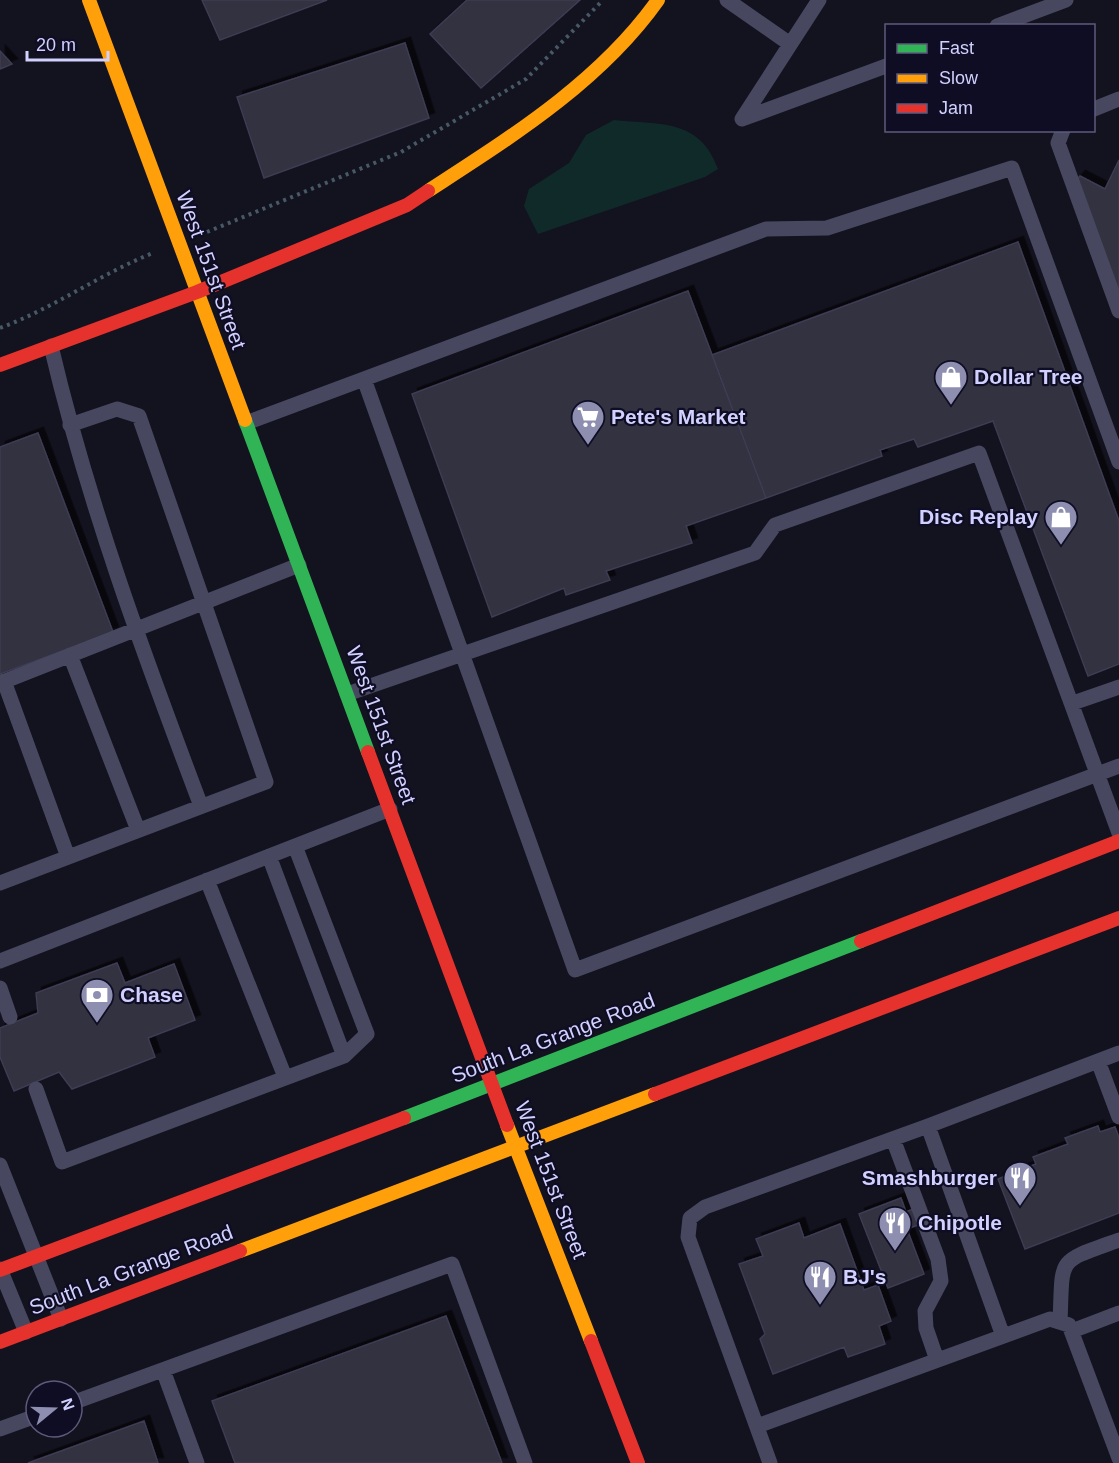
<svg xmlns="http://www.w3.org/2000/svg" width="1119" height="1463" font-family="Helvetica,sans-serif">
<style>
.green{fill:#102a29}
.building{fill:#313041;stroke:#3e3c53;stroke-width:1.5;filter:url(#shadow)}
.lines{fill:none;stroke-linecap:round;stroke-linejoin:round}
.path{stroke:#475966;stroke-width:4;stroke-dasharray:3 4.5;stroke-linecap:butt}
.lane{stroke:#474860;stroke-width:15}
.fast{stroke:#30b455;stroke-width:14}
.slow{stroke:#ff9f0a;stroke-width:14}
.jam{stroke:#e5322d;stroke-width:14}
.labels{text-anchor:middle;stroke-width:4.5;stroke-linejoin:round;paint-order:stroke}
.street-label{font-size:21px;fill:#d1d0ff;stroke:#0f0d24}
.poi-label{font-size:21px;font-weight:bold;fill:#d1d0ff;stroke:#0f0d24;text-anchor:start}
</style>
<defs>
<filter id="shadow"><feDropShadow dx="5.5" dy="-5.5" stdDeviation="0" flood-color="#0009"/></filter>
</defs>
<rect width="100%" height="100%" fill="#13121f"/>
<path class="green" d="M 614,120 C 659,125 700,118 718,169 L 705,177 L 538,234 L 524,206 L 529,189 L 569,163 L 586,135 Z"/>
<path class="building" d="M 202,0 L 327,0 L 220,40 Z
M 467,0 L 580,0 L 481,88 L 430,34 Z
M 405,43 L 429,118 L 264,178 L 237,97 Z
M 0,51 L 12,64 L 0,69 Z
M 1119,160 L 1119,309 L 1073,184 L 1080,176 L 1105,189 Z
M 1018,242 L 1119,521 L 1119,664 L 1088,676 L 993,421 L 918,447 L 914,439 L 880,450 L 882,456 L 766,498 L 712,355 Z
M 688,291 L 766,498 L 686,526 L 692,543 L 606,571 L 610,580 L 566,595 L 564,588 L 492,617 L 412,394 Z
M 38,433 L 113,632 L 0,674 L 0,447 Z
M 117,963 L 125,983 L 174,964 L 195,1020 L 148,1038 L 155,1057 L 72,1089 L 59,1072 L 14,1091 L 0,1057 L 0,1028 L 38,1013 L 36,993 Z
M 1098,1126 L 1100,1132 L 1115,1127 L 1119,1138 L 1119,1213 L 1025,1249 L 998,1179 L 1036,1164 L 1033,1157 L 1068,1144 L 1065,1138 Z
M 901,1198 L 906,1212 L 913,1209 L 918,1225 L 907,1229 L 924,1274 L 888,1288 L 859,1214 Z
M 799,1223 L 804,1238 L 840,1224 L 864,1290 L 878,1285 L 891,1321 L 879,1326 L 885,1344 L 848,1357 L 844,1347 L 773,1374 L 760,1339 L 765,1334 L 739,1264 L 763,1256 L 756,1239 Z
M 446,1316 L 502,1463 L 235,1463 L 212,1401 Z
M 144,1421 L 158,1463 L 28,1463 Z"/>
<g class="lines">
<path class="path" d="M 207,232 L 401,152 L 526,79 L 603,0
M 0,328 C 54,308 100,274 153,253"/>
<path class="lane" d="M 727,0 L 790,44
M 819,0 L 742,119 L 886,66
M 997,26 L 1066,0
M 1094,109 L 1119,99
M 1063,130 L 1058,143 L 1119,311
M 51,346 C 88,504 144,655 201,806
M 364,379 L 575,970 L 1119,766
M 246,423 L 766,229 L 827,228 L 1012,168 L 1119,462
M 70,655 L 138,830
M 4,681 L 68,857
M 0,683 L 299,565
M 347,694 L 755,553 L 775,525 L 979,453 L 1119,833
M 1073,703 L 1119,687
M 269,856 L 344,1056
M 207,880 L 285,1077
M 0,883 L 266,782 L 139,416 L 117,409 L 70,425
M 0,961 L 390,809
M 0,988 L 10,1017
M 1098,1061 L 1119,1117
M 36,1089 L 62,1162 L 344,1056 L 367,1034 L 295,846
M 928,1126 L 1003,1336
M 893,1139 L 938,1259 L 941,1281 L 925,1311 L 926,1328 L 937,1360
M 0,1165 L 61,1319
M 0,1269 L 26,1332
M 1060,1322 C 1063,1256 1055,1263 1119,1240
M 1072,1331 L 1119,1313
M 163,1370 L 197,1463
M 72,1403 L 452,1264 L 525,1463
M 757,1426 L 1050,1319 L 1069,1325 L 1119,1458
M 0,1429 L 36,1416
M 770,1463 L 688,1237 L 690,1218 L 705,1207 L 928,1126 L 1119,1053"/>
<path class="fast" d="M 245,420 L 368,752
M 404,1118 L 861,941"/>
<path class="slow" d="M 89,0 L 245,420
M 428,191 C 511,137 600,82 658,0
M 507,1125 L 591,1341
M 240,1251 L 655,1094"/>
<path class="jam" d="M 0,365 L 197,292 L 407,205 L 428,191
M 368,752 L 507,1125
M 861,941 L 1119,841
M 655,1094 L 1119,918
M 0,1270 L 404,1118
M 591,1341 L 638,1463
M 0,1342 L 240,1251"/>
</g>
<defs>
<g id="shop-pin" transform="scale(1.725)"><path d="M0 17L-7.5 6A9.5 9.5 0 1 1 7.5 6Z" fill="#8e8eb1" stroke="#0f0d24"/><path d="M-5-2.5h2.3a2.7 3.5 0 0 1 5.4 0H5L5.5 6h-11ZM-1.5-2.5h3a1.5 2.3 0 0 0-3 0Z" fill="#fff"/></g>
<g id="supermarket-pin" transform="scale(1.725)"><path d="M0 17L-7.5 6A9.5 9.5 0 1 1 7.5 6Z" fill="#8e8eb1" stroke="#0f0d24"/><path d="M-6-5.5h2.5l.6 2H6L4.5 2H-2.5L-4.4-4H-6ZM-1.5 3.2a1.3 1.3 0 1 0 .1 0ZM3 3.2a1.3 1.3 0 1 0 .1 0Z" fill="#fff"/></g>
<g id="bank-pin" transform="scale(1.725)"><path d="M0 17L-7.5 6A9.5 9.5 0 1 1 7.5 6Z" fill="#8e8eb1" stroke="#0f0d24"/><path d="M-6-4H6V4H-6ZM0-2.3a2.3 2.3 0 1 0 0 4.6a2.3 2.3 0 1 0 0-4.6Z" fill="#fff"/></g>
<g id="restaurant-pin" transform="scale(1.725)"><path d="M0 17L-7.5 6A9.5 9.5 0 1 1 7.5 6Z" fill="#8e8eb1" stroke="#0f0d24"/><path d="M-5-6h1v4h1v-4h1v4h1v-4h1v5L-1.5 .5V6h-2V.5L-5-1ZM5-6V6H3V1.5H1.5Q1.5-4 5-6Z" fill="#fff"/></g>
</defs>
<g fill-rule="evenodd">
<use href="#shop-pin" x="951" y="377"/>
<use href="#supermarket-pin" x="588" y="417"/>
<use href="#shop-pin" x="1061" y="517"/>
<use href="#bank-pin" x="97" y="995"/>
<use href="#restaurant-pin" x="1020" y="1178"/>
<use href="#restaurant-pin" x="895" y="1223"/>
<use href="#restaurant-pin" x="820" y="1277"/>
</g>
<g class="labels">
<g class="street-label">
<text transform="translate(211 270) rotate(70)" y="7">West 151st Street</text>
<text transform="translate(381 725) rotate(70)" y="7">West 151st Street</text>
<text transform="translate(553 1038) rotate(-21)" y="7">South La Grange Road</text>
<text transform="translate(551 1180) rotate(69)" y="7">West 151st Street</text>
<text transform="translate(131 1270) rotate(-21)" y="7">South La Grange Road</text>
</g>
<g class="poi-label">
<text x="974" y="384">Dollar Tree</text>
<text x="611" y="424">Pete's Market</text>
<text x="1038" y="524" text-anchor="end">Disc Replay</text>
<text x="120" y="1002">Chase</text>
<text x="997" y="1185" text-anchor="end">Smashburger</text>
<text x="918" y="1230">Chipotle</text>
<text x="843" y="1284">BJ's</text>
</g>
</g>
<rect x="885" y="24" width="210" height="108" fill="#0f0d24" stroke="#5d5b7c" stroke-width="1.5"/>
<rect x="897" y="44" width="30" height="9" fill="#30b455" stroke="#5d5b7c" stroke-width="1.5"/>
<text x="939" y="54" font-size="18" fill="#d1d0ff">Fast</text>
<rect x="897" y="74" width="30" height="9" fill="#ff9f0a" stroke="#5d5b7c" stroke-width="1.5"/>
<text x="939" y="84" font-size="18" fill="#d1d0ff">Slow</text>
<rect x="897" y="104" width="30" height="9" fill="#e5322d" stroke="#5d5b7c" stroke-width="1.5"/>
<text x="939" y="114" font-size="18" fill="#d1d0ff">Jam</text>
<g transform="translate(54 1409) rotate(71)"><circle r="28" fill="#0f0d24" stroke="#5d5b7c" stroke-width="1.5"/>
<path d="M0-4.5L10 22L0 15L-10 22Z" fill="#8e8eb1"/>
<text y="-9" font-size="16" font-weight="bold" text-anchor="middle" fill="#d1d0ff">N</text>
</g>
<path d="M27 51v9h81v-9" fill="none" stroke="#d1d0ff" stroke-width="3"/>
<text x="36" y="51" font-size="18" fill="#d1d0ff" stroke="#0f0d24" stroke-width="4.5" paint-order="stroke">20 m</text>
</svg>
